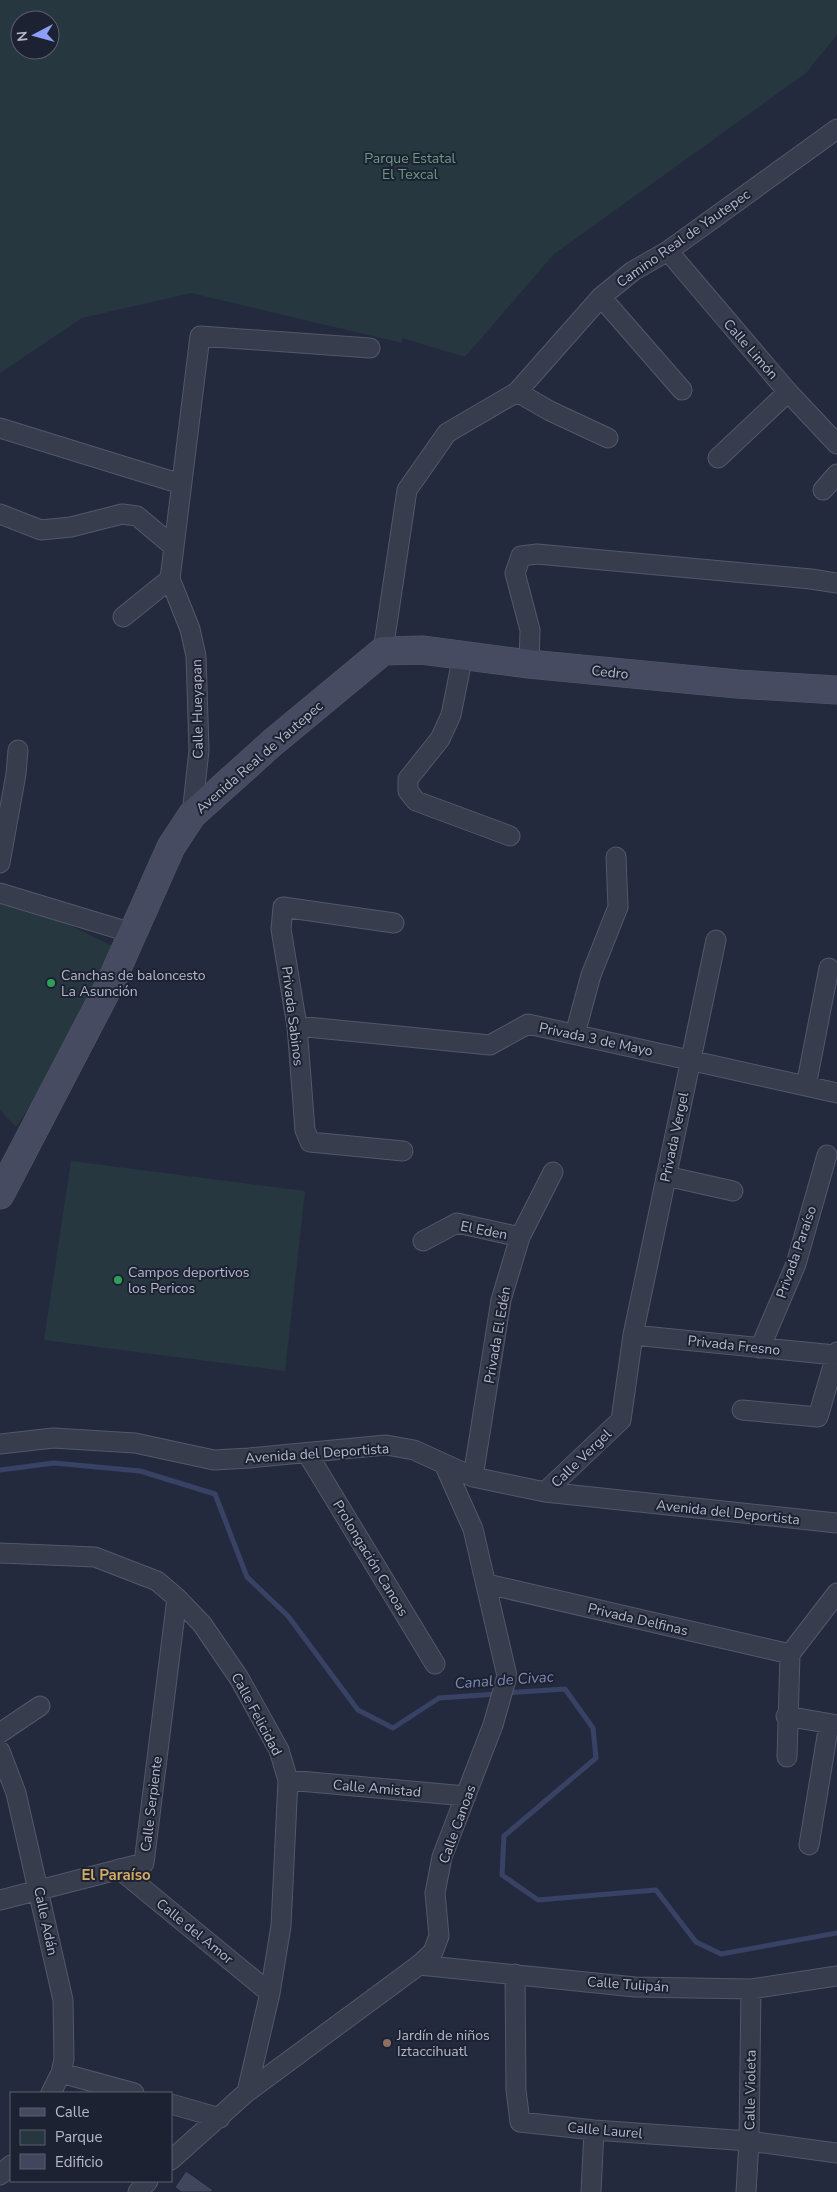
<svg xmlns="http://www.w3.org/2000/svg" width="837" height="2192" font-family="'Nunito Sans',sans-serif">
<style>
.green{fill:#26373f;fill-rule:evenodd}
.lines{fill:none;stroke-linecap:round;stroke-linejoin:round}
.stream{stroke:#384265;stroke-width:5}
.building{fill:#40465e;stroke:#1f2435}
.street-casing{stroke:#535869;stroke-width:21}
.secondary-casing{stroke:#535869;stroke-width:29}
.street{stroke:#383d4e;stroke-width:19}
.secondary{stroke:#464b61;stroke-width:28}
.leisure-dot{fill:#2e9e5b;stroke:#1d2233;stroke-width:2}
.education-dot{fill:#8d6e63;stroke:#1d2233;stroke-width:2}
.labels{text-anchor:middle;stroke-width:4;stroke-linejoin:round;paint-order:stroke}
.park-label{font-size:14px;fill:#6c9a80;stroke:#1d2233}
.street-label{font-size:14px;fill:#b5b8c9;stroke:#1d2233}
.poi-label{font-size:14px;fill:#b5b8c9;stroke:#1d2233;text-anchor:start}
.water-label{font-size:15px;font-style:italic;fill:#7c88b1;stroke:#1d2233}
.neighbourhood-label{font-size:15px;font-weight:bold;fill:#d5ac64;stroke:#1d2233}
</style>
<rect width="100%" height="100%" fill="#242a3e"/>
<path class="green" d="M 0,0 L 837,0 L 837,35 L 806,73 L 554,254 L 465,357 L 402,338 L 402,343 L 191,293 L 82,318 L 0,373 ZM 20,20 L 50,20 L 50,50 L 20,50 Z
M 0,899 L 41,911 L 118,949 L 39,1093 L 16,1127 L 0,1110 Z
M 71,1161 L 305,1191 L 285,1371 L 44,1340 Z"/>
<g class="lines">
<path class="stream" d="M 0,1470 L 54,1463 L 140,1471 L 215,1494 L 247,1577 L 288,1616 L 358,1710 L 393,1728 L 439,1698 L 497,1694
M 505,1693 L 565,1689 L 593,1728 L 596,1758 L 504,1836 L 502,1875 L 538,1900 L 656,1890 L 696,1942 L 721,1954 L 837,1933"/>
</g>
<path class="building" d="M 186,2171 L 213,2190 L 211,2192 L 181,2192 L 175,2187 Z"/>
<g class="lines">
<g class="street-casing">
<path id="street" d="M 668,251 L 788,392 L 837,444
M 601,297 L 682,390
M 517,392 L 550,411 L 608,438
M 0,428 L 181,484
M 718,458 L 788,392
M 823,490 L 837,474
M 0,514 L 41,530 L 71,527 L 122,514 L 137,516 L 174,547
M 123,617 L 170,579
M 383,651 L 407,490 L 447,433 L 517,392 L 601,297 L 633,271 L 668,251 L 837,129
M 463,655 L 451,715 L 440,739 L 408,779 L 408,791 L 416,801 L 510,836
M 529,664 L 530,630 L 515,573 L 521,556 L 537,554 L 811,579 L 837,583
M 192,815 L 199,750 L 196,656 L 190,629 L 170,579 L 200,336 L 370,348
M 0,863 L 16,774 L 18,750
M 0,893 L 132,933
M 394,923 L 283,907 L 281,929 L 297,1026 L 305,1130 L 310,1142 L 403,1151
M 297,1026 L 490,1045 L 528,1024 L 837,1093
M 575,1034 L 591,975 L 618,907 L 616,857
M 806,1086 L 829,968
M 666,1176 L 733,1191
M 423,1241 L 457,1223 L 520,1237
M 633,1335 L 835,1355
M 760,1348 L 796,1264 L 827,1155
M 742,1410 L 818,1417 L 837,1352
M 0,1444 L 53,1438 L 135,1443 L 214,1460 L 249,1458 L 386,1445 L 414,1450 L 473,1477 L 545,1492 L 837,1523
M 307,1453 L 435,1664
M 473,1477 L 501,1300 L 520,1237 L 553,1172
M 545,1492 L 621,1420 L 633,1335 L 716,940
M 0,1553 L 95,1557 L 157,1581 L 177,1598 L 202,1624 L 239,1678 L 279,1750 L 288,1780 L 281,1926 L 270,1993 L 247,2092
M 487,1584 L 790,1654
M 786,1716 L 837,1725
M 0,1733 L 40,1706
M 0,1751 L 16,1793 L 63,2000 L 64,2059 L 61,2073 L 51,2093
M 787,1757 L 790,1654 L 837,1593
M 288,1780 L 466,1796
M 809,1845 L 829,1724
M 119,1869 L 270,1993
M 0,1900 L 144,1863 L 177,1598
M 419,1965 L 635,1987 L 751,1989 L 837,1976
M 515,1974 L 516,2090 L 520,2122 L 594,2130 L 749,2141 L 837,2153
M 61,2073 L 134,2093
M 171,2104 L 220,2118
M 171,2160 L 247,2092 L 419,1965 L 433,1952 L 439,1936 L 435,1893 L 442,1857 L 493,1725 L 507,1676 L 473,1529 L 444,1464
M 0,2175 L 11,2165
M 138,2192 L 148,2181
M 591,2192 L 594,2130
M 746,2192 L 749,2141 L 751,1989"/>
</g>
<g class="secondary-casing">
<path id="secondary" d="M 0,1195 L 111,982 L 171,847 L 192,815 L 272,743 L 383,651 L 422,650 L 529,664 L 737,684 L 837,690"/>
</g>
<use href="#street" class="street"/>
<use href="#secondary" class="secondary"/>
</g>
<g class="leisure-dot">
<circle cx="51" cy="983" r="5"/>
<circle cx="118" cy="1280" r="5"/>
</g>
<circle class="education-dot" cx="387" cy="2043" r="5"/>
<g class="labels">
<g class="park-label">
<text x="410" y="163">Parque Estatal<tspan x="410" dy="16">El Texcal</tspan></text>
</g>
<g class="street-label">
<text transform="translate(683 238) rotate(-35)" y="5">Camino Real de Yautepec</text>
<text transform="translate(751 349) rotate(49)" y="5">Calle Limón</text>
<text transform="translate(610 672) rotate(6)" y="5">Cedro</text>
<text transform="translate(197 709) rotate(-91)" y="5">Calle Hueyapan</text>
<text transform="translate(259 757) rotate(-41)" y="5">Avenida Real de Yautepec</text>
<text transform="translate(293 1016) rotate(83)" y="5">Privada Sabinos</text>
<text transform="translate(596 1039) rotate(12)" y="5">Privada 3 de Mayo</text>
<text transform="translate(674 1137) rotate(-78)" y="5">Privada Vergel</text>
<text transform="translate(484 1230) rotate(11)" y="5">El Eden</text>
<text transform="translate(796 1252) rotate(-71)" y="5">Privada Paraíso</text>
<text transform="translate(497 1335) rotate(-80)" y="5">Privada El Edén</text>
<text transform="translate(734 1345) rotate(6)" y="5">Privada Fresno</text>
<text transform="translate(317 1453) rotate(-4)" y="5">Avenida del Deportista</text>
<text transform="translate(581 1458) rotate(-44)" y="5">Calle Vergel</text>
<text transform="translate(728 1512) rotate(6)" y="5">Avenida del Deportista</text>
<text transform="translate(371 1558) rotate(59)" y="5">Prolongación Canoas</text>
<text transform="translate(638 1619) rotate(13)" y="5">Privada Delfinas</text>
<text transform="translate(257 1714) rotate(62)" y="5">Calle Felicidad</text>
<text transform="translate(377 1788) rotate(5)" y="5">Calle Amistad</text>
<text transform="translate(151 1804) rotate(-83)" y="5">Calle Serpiente</text>
<text transform="translate(457 1824) rotate(-70)" y="5">Calle Canoas</text>
<text transform="translate(46 1921) rotate(78)" y="5">Calle Adán</text>
<text transform="translate(195 1931) rotate(39)" y="5">Calle del Amor</text>
<text transform="translate(628 1984) rotate(4)" y="5">Calle Tulipán</text>
<text transform="translate(750 2090) rotate(-89)" y="5">Calle Violeta</text>
<text transform="translate(605 2130) rotate(5)" y="5">Calle Laurel</text>
</g>
<g class="poi-label">
<text x="61" y="980">Canchas de baloncesto<tspan x="61" dy="16">La Asunción</tspan></text>
<text x="128" y="1277">Campos deportivos<tspan x="128" dy="16">los Pericos</tspan></text>
<text x="397" y="2040">Jardín de niños<tspan x="397" dy="16">Iztaccihuatl</tspan></text>
</g>
<g class="water-label">
<text transform="translate(504 1680) rotate(-4)" y="5">Canal de Civac</text>
</g>
<g class="neighbourhood-label">
<text x="116" y="1880">El Paraíso</text>
</g>
</g>
<rect x="10" y="2092" width="162" height="90" fill="#1d2233" stroke="#5a5e6f"/>
<rect x="20" y="2108" width="25" height="8" fill="#464b61" stroke="#5a5e6f"/>
<text x="55" y="2117" font-size="15" fill="#b5b8c9">Calle</text>
<rect x="20" y="2130" width="25" height="15" fill="#26373f" stroke="#5a5e6f"/>
<text x="55" y="2142" font-size="15" fill="#b5b8c9">Parque</text>
<rect x="20" y="2154" width="25" height="15" fill="#40465e" stroke="#5a5e6f"/>
<text x="55" y="2167" font-size="15" fill="#b5b8c9">Edificio</text>
<g transform="translate(35 35) rotate(264)"><circle r="24" fill="#1d2233" stroke="#5a5e6f"/>
<path d="M0-4L9 19L0 12L-9 19Z" fill="#8b9ff7"/>
<text y="-8" font-size="14" font-weight="bold" text-anchor="middle" fill="#b5b8c9">N</text>
</g>
</svg>
